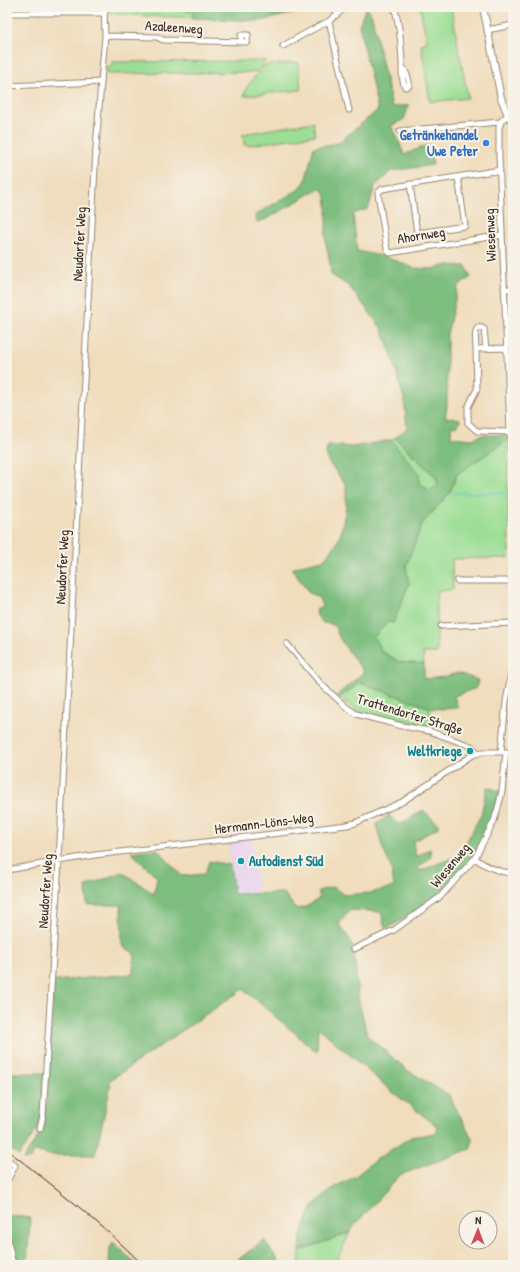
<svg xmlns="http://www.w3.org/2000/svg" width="520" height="1272" font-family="'Patrick Hand',sans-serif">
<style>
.built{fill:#e8d2ee}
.green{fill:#9cde95;stroke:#6c845a}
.forest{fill:#7dbd7e;stroke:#5c744e}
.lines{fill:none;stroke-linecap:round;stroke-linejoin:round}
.stream{stroke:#53b6d2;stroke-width:1}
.minor-casing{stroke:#96846e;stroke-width:7}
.major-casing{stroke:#96846e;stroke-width:8}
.minor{stroke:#fff;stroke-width:5}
.major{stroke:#fff;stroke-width:6}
.rail{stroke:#3b2a1e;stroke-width:1}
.shop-dot{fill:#3f7fe0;stroke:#f7f3e8;stroke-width:1.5}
.culture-dot{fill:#0f9aa8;stroke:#f7f3e8;stroke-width:1.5}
.labels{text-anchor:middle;stroke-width:4;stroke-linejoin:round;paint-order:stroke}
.street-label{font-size:14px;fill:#3b2a1e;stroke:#f7f3e8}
.shop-label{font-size:14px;font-weight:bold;fill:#366cbe;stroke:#f7f3e8;text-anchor:end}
.culture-label{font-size:14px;font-weight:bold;fill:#0d838f;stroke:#f7f3e8;text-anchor:end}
</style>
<rect width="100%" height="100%" fill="#f7f3e8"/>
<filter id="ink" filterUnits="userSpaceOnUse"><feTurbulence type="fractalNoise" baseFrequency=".025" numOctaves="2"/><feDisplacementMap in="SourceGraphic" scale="8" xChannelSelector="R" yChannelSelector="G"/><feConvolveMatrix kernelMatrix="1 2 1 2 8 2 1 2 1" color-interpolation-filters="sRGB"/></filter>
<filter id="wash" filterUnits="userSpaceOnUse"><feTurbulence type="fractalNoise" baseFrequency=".012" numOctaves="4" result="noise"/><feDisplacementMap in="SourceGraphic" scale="16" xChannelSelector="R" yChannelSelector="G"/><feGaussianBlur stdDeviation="0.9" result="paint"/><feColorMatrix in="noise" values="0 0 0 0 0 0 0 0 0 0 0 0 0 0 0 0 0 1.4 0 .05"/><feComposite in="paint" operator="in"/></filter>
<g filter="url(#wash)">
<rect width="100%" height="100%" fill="#f0ddbd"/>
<path class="built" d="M 252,838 L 258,893 L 234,894 L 228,841 Z"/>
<path class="green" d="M 110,7 L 178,7 L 193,13 L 193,18 L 110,14 Z
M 420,7 L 451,7 L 468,98 L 430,102 L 421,44 L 427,42 Z
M 266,61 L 256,72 L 107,74 L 107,66 L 112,66 L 112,62 Z
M 298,62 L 301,90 L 244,96 L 247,87 L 263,66 Z
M 313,122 L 315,135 L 250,145 L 244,145 L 243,134 Z
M 395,438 L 436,477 L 438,484 L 429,490 L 419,483 L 391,440 Z
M 507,440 L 509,558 L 452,559 L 453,590 L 437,591 L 437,653 L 423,653 L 424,664 L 399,662 L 381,651 L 373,637 L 387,622 L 393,623 L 409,584 L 406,566 L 422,524 L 450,492 L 457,474 Z
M 360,683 L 431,708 L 428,725 L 361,713 L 339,698 Z
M 350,1232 L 338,1258 L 337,1265 L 299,1265 L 300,1251 Z"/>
<path class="forest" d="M 178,7 L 319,7 L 261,21 L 193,18 L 193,13 Z
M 366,7 L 372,16 L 392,107 L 409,105 L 404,119 L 391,126 L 396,134 L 404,155 L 427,145 L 430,151 L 433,165 L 391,171 L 375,186 L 368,209 L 353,214 L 357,251 L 386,257 L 414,268 L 433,269 L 448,265 L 466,266 L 471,277 L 458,286 L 447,335 L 447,406 L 445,417 L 460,419 L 458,426 L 451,426 L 451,437 L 472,439 L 482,435 L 508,435 L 507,440 L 457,474 L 450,492 L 422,524 L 406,566 L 409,584 L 393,623 L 387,622 L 374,637 L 381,651 L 399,662 L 424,664 L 424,679 L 444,677 L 458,673 L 478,680 L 476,688 L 454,696 L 458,708 L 443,709 L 431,708 L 360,683 L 339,698 L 337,695 L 364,672 C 355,659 338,641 335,626 L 331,624 L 323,623 L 317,616 L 316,609 L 322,606 L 319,598 L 309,593 L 292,569 L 301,565 L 323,560 L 337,543 L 341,533 L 346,507 L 346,486 L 328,461 L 326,452 L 328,446 L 330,445 L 352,447 L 391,440 L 419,474 L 419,483 L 429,490 L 438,484 L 436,477 L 395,438 L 407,428 L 404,399 L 393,359 L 382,329 L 349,286 L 331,275 C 331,264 328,254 326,244 C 324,226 331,207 324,191 L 320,189 L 313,192 L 267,219 L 257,222 L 255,215 L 298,190 L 305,182 L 314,147 L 338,143 L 378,110 L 359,25 Z
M 487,787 L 500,791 C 497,803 494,815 489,826 C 470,871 430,905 388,928 L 385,928 L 381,912 L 350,910 L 339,924 L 349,938 L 354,949 L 358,997 L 367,1035 L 407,1070 L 449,1095 L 473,1140 L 470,1149 L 400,1175 L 354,1226 L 350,1232 L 300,1251 L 301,1235 L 313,1206 L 333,1188 L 356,1176 L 374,1161 L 411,1137 L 436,1133 L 438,1127 L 390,1090 L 318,1027 L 317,1052 L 243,989 L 109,1081 L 111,1085 L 95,1155 L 50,1155 L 35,1151 L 31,1158 L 23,1160 L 42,1130 L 44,1120 L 47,1097 L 54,981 L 133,974 L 134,953 L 122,946 L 121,905 L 87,905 L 86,886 L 122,872 L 154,894 L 157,877 L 131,852 L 157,849 L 182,876 L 205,874 L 209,861 L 230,865 L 234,894 L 284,893 L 296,909 L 306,907 L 320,898 L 318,891 L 333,887 L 344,895 L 370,893 L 394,887 L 391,867 L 383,849 L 376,825 L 389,815 L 399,825 L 423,810 L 440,826 L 413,842 L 416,857 L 430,849 L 431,857 L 418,868 L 420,871 L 454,857 L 465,850 L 468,839 L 481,815 Z
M 7,1073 L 44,1073 L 40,1122 L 37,1129 L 19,1156 L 7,1147 Z
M 7,1215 L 30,1218 L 27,1265 L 7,1265 Z
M 264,1240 L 280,1263 L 277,1265 L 231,1265 Z
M 113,1242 L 137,1265 L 109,1265 L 110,1248 Z"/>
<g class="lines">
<path class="stream" d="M 453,493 L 504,493 L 505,498"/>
</g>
</g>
<g filter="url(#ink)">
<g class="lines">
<g class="minor-casing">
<path id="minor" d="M 346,7 L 329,21 L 349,110
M 394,7 C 400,25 401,44 402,63 C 402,72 401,79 405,87 L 409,86 C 410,79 406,72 402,66
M 7,13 L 105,13
M 487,30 L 513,25
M 105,36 L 157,37 L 163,40 L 247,42 L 248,35 L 241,35 L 241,42
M 283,46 L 308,32 L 329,21
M 7,86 L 101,82
M 508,115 L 502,120 L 499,127 L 499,156 L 513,505
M 400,131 L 500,122
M 500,170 L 382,189 L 378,193 L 387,249 L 390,253 L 502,235
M 410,184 L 417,233 L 465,226 L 458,177
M 504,289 L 513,289
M 506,348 L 476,349 L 477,389 L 468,407 L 468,423 L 477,431 L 510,432
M 476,349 C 476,342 472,322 484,329 L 486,349
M 457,581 L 513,581
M 441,626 L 513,623
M 287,644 L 322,685 L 345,706 L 356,714 L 402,726 L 429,731 L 471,746 L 478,753
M 501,752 L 506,702 L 513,662
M 475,858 C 484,866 501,873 513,873
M 7,870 L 95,855 L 347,825 L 355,823 L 402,802 L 472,755 L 482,752 L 513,752
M 354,949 L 394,930 L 440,897 L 475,858 L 494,821 L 499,804 L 502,791 L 506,752
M 40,1129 L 43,1115 L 59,861 L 96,148 L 101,82 L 105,36 L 104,7
M 7,1159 L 15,1166 L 7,1181
M 7,1237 L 13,1265"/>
</g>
<g class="major-casing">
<path id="major" d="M 483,7 L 501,98 L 508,115 L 513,123"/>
</g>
<use href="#minor" class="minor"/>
<use href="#major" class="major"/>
<path class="rail" d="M 7,1150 C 54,1186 101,1223 143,1265"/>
</g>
</g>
<circle class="shop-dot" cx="486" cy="143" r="4"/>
<g class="culture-dot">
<circle cx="470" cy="751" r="4"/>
<circle cx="241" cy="861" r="4"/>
</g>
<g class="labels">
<g class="street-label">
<text transform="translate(174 27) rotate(4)" y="5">Azaleenweg</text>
<text transform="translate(421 235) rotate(-9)" y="5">Ahornweg</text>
<text transform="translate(490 235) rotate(-92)" y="5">Wiesenweg</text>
<text transform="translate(79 244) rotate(-87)" y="5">Neudorfer Weg</text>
<text transform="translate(62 567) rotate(-87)" y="5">Neudorfer Weg</text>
<text transform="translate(410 714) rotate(17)" y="5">Trattendorfer Straße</text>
<text transform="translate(264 823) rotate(-7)" y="5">Hermann-Löns-Weg</text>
<text transform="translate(450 865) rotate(-50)" y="5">Wiesenweg</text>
<text transform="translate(45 891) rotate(-86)" y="5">Neudorfer Weg</text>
</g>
<g class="shop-label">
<text x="478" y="140">Getränkehandel<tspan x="478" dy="16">Uwe Peter</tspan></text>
</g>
<g class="culture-label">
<text x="462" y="756">Weltkriege</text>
<text x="249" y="866" text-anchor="start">Autodienst Süd</text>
</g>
</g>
<rect width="520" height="1272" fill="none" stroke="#f7f3e8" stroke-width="24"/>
<g transform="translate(478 1230) rotate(1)"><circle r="19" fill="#f7f3e8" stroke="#aca397"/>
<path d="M0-3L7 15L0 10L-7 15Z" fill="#d1495b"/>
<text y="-6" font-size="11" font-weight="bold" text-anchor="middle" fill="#3b2a1e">N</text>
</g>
</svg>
